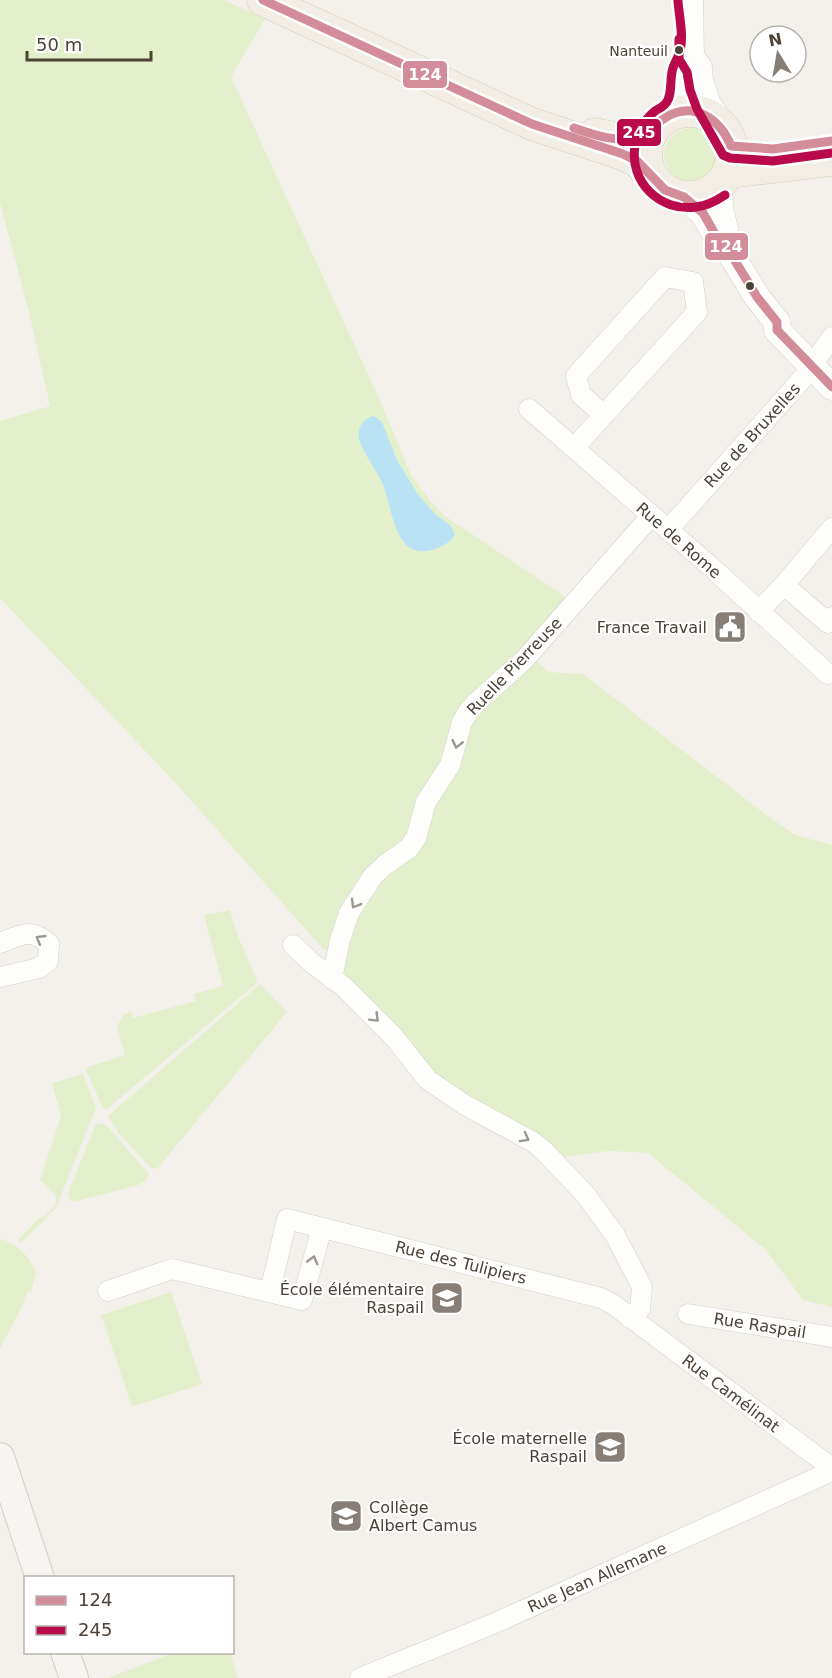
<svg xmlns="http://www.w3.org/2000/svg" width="832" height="1678" font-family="'DejaVu Sans',sans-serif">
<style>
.green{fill:#e4f0cb}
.water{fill:#bae2f5}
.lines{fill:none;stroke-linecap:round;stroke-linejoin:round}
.minor-casing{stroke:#d2cfca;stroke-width:21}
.tertiary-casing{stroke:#d2cfca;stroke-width:27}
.secondary-casing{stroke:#d4cec3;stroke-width:30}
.primary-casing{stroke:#d8ccb8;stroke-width:33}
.minor{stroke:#fdfdfc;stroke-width:20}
.tertiary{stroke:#fdfdfc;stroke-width:26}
.secondary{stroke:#f7f5f1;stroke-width:28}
.primary{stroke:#f2eee5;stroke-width:32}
.bus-1-casing{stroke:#fff;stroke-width:14}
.bus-2-casing{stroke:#fff;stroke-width:14}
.bus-1{stroke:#d38c9a;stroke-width:9}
.bus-2{stroke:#b90b4b;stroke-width:9}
.oneway{stroke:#9c9690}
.bus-dot{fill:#4c4237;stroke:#fff;stroke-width:2}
.labels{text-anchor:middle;stroke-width:4.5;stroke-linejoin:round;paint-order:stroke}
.bus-label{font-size:14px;fill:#4c4237;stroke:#fff;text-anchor:end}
.street-label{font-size:16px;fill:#4c4237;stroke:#fff}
.poi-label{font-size:16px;fill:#4c4237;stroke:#fff;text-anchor:end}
.line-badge{stroke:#fff;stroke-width:2}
.badge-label{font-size:16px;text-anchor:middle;font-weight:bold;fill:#fff}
</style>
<rect width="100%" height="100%" fill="#f4f1ed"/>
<path class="green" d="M 0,0 L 224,0 L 265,19 L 231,77 L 383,407 L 411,475 L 430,501 L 445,516 L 563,595 L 565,601 L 525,651 L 549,672 L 583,674 L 765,814 L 795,835 L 832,845 L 832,1307 L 803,1300 L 765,1249 L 648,1153 L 608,1151 L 556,1158 L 451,1091 L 345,977 L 342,972 L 341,955 L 324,950 L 170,777 L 0,598 L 0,421 L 50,406 L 29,312 L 0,203 Z
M664 155a27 27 0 1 1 54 0a27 27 0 1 1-54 0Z
M 230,910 L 237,934 L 258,982 L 107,1109 L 103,1108 L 85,1068 L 125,1055 L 117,1026 L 124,1014 L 131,1012 L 133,1018 L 196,1001 L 194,994 L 223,986 L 204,915 Z
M 260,984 L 287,1012 L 157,1169 L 151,1168 L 118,1132 L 108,1116 Z
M 83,1074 L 96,1108 L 56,1208 L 21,1243 L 18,1240 L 39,1218 L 44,1217 L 56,1205 L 56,1196 L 40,1180 L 61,1116 L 52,1083 Z
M 96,1123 L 104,1124 L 109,1128 L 149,1174 L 146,1180 L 138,1185 L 74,1202 L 70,1200 L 68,1193 Z
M 0,1239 C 14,1241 32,1259 36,1272 L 31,1292 L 27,1291 L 22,1307 L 0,1348 Z
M 171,1292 L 202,1384 L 132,1407 L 101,1315 Z
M 173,1653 L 230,1653 L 238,1678 L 108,1678 Z"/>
<path class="water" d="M 372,416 L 376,417 L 382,422 L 397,460 L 417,493 L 435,514 L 451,526 L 455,535 C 450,543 441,547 432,550 C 394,560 393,509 383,485 C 376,469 365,456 359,440 C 357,429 361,421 372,416 Z"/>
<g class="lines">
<g class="minor-casing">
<path id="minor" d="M 529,409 L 710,566 L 828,674
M 574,448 L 697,312 L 693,282 L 665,277 L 576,376 L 581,395 L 604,415
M 832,528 L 784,585 L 828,623 L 832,617
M 668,530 L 803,378 L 832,337
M 758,612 L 784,585
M 0,943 C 21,935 31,927 49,944 L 48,961 L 39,968 L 0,977
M 293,945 L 312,963 L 343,986 L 393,1036 L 428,1080 L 465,1105 L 533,1142 L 543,1150 L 585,1194 L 615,1235 L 642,1287 L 640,1309 L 630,1318
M 332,979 L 340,940 L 349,913 L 373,876 L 385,865 L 409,848 L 416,838 L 426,802 L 450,765 L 462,722 L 468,712 L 477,702 L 524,660 L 651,516
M 108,1291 L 172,1269 L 302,1300 L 322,1228
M 270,1292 L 287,1219 L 601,1298 L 614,1305 L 832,1468
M 688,1314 L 832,1337
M 360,1678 L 495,1623 L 832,1471"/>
</g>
<g class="tertiary-casing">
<path id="tertiary" d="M 690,0 L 691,57 L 699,67 L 700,81 L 708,104 L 723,127
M 672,115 C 689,93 678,75 691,57
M 719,185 L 720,209 L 725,229 L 724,238
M 684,197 L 703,213 L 715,234 L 723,241 L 757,297 L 777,322 L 777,330 L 832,387"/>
</g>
<g class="secondary-casing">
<path id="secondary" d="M 0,1457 L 40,1578
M 65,1652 L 74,1678"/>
</g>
<g class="primary-casing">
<path id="primary" d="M 263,0 L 532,124 L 623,154 L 637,161 L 651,175
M646 154a43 43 0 1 1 86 0a43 43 0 1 1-86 0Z
M 595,134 C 619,140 633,140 654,129
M 728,172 L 832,160"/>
</g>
<use href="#minor" class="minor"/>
<use href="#tertiary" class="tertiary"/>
<use href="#secondary" class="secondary"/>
<use href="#primary" class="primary"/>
<g class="bus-1-casing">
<path id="bus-1" d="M 263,0 L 532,124 L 623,154 L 637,161 L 665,190 L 684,197 L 703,213 L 715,234 L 723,241 L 757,297 L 777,322 L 777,330 L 832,387
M 574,128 C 594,135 617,143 638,137 C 649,134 655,124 665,118 C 693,100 720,119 731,146 L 773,149 L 832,141"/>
</g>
<g class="bus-2-casing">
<path id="bus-2" d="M 678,1 C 679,16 684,36 680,51 C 678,59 673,64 672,72 C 670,82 672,96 666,103 C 663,107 658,109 655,111 C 644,120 637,132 635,146 C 629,182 660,212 696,207 C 707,206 716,201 725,195
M 679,39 L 679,59 L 687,72 L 690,90 L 697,109 L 723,155 L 730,158 L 773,161 L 832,153"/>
</g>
<use href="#bus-1" class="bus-1"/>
<use href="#bus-2" class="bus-2"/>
</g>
<defs><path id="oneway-chevron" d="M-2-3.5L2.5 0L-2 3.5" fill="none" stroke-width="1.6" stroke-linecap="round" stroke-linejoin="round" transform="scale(1.5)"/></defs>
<g class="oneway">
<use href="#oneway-chevron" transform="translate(457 744) rotate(103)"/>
<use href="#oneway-chevron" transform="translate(355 904) rotate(120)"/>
<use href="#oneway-chevron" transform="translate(40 939) rotate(-150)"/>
<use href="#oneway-chevron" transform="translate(375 1018) rotate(45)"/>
<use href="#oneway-chevron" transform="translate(525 1138) rotate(29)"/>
<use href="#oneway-chevron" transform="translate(313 1260) rotate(-75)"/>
</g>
<defs>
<g id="civic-square" transform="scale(1.725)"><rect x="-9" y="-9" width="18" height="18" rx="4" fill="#877f77" stroke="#fff"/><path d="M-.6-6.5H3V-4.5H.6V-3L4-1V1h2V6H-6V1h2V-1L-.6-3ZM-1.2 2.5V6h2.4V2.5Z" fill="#fff"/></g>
<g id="school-square" transform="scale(1.725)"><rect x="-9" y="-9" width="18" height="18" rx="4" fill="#877f77" stroke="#fff"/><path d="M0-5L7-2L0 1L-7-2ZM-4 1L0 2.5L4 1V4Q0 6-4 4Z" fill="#fff"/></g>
</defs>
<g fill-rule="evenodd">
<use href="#civic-square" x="730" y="627"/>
<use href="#school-square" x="447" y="1298"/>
<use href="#school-square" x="610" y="1447"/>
<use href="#school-square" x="346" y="1516"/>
</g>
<g class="bus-dot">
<circle cx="679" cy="50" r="5"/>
<circle cx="750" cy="286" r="5"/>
</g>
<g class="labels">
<g class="bus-label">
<text x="668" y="56">Nanteuil</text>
</g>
<g class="street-label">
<text transform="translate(752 435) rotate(-48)" y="6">Rue de Bruxelles</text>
<text transform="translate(679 540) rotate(41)" y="6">Rue de Rome</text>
<text transform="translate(514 666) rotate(-46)" y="6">Ruelle Pierreuse</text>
<text transform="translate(461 1262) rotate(14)" y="6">Rue des Tulipiers</text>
<text transform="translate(760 1325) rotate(9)" y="6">Rue Raspail</text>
<text transform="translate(731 1393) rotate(37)" y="6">Rue Camélinat</text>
<text transform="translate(597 1577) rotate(-24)" y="6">Rue Jean Allemane</text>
</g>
<g class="poi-label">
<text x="707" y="633">France Travail</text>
<text x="424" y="1295">École élémentaire<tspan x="424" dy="18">Raspail</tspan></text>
<text x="587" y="1444">École maternelle<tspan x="587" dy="18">Raspail</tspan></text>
<text x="369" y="1513" text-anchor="start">Collège<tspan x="369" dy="18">Albert Camus</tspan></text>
</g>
</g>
<g class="line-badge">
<rect x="402" y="60" width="46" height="29" rx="6" fill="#d38c9a"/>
<rect x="616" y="118" width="46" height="29" rx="6" fill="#b90b4b"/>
<rect x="704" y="232" width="45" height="29" rx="6" fill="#d38c9a"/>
</g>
<g class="badge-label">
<text x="425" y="80">124</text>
<text x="639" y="138">245</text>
<text x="726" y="252">124</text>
</g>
<rect x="24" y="1576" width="210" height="78" fill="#ffffff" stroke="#b7b3af" stroke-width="1.5"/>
<rect x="36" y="1596" width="30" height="9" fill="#d38c9a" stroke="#b7b3af" stroke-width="1.5"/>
<text x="78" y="1606" font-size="18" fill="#4c4237">124</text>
<rect x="36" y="1626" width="30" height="9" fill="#b90b4b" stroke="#b7b3af" stroke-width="1.5"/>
<text x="78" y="1636" font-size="18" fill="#4c4237">245</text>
<g transform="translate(778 54) rotate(349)"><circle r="28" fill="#ffffff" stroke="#b7b3af" stroke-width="1.5"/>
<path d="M0-4.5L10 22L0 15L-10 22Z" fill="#877f77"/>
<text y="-9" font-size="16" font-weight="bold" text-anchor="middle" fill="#4c4237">N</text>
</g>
<path d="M27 51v9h124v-9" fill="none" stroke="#4c4237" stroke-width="3"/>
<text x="36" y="51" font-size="18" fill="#4c4237" stroke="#ffffff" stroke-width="4.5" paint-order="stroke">50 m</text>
</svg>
